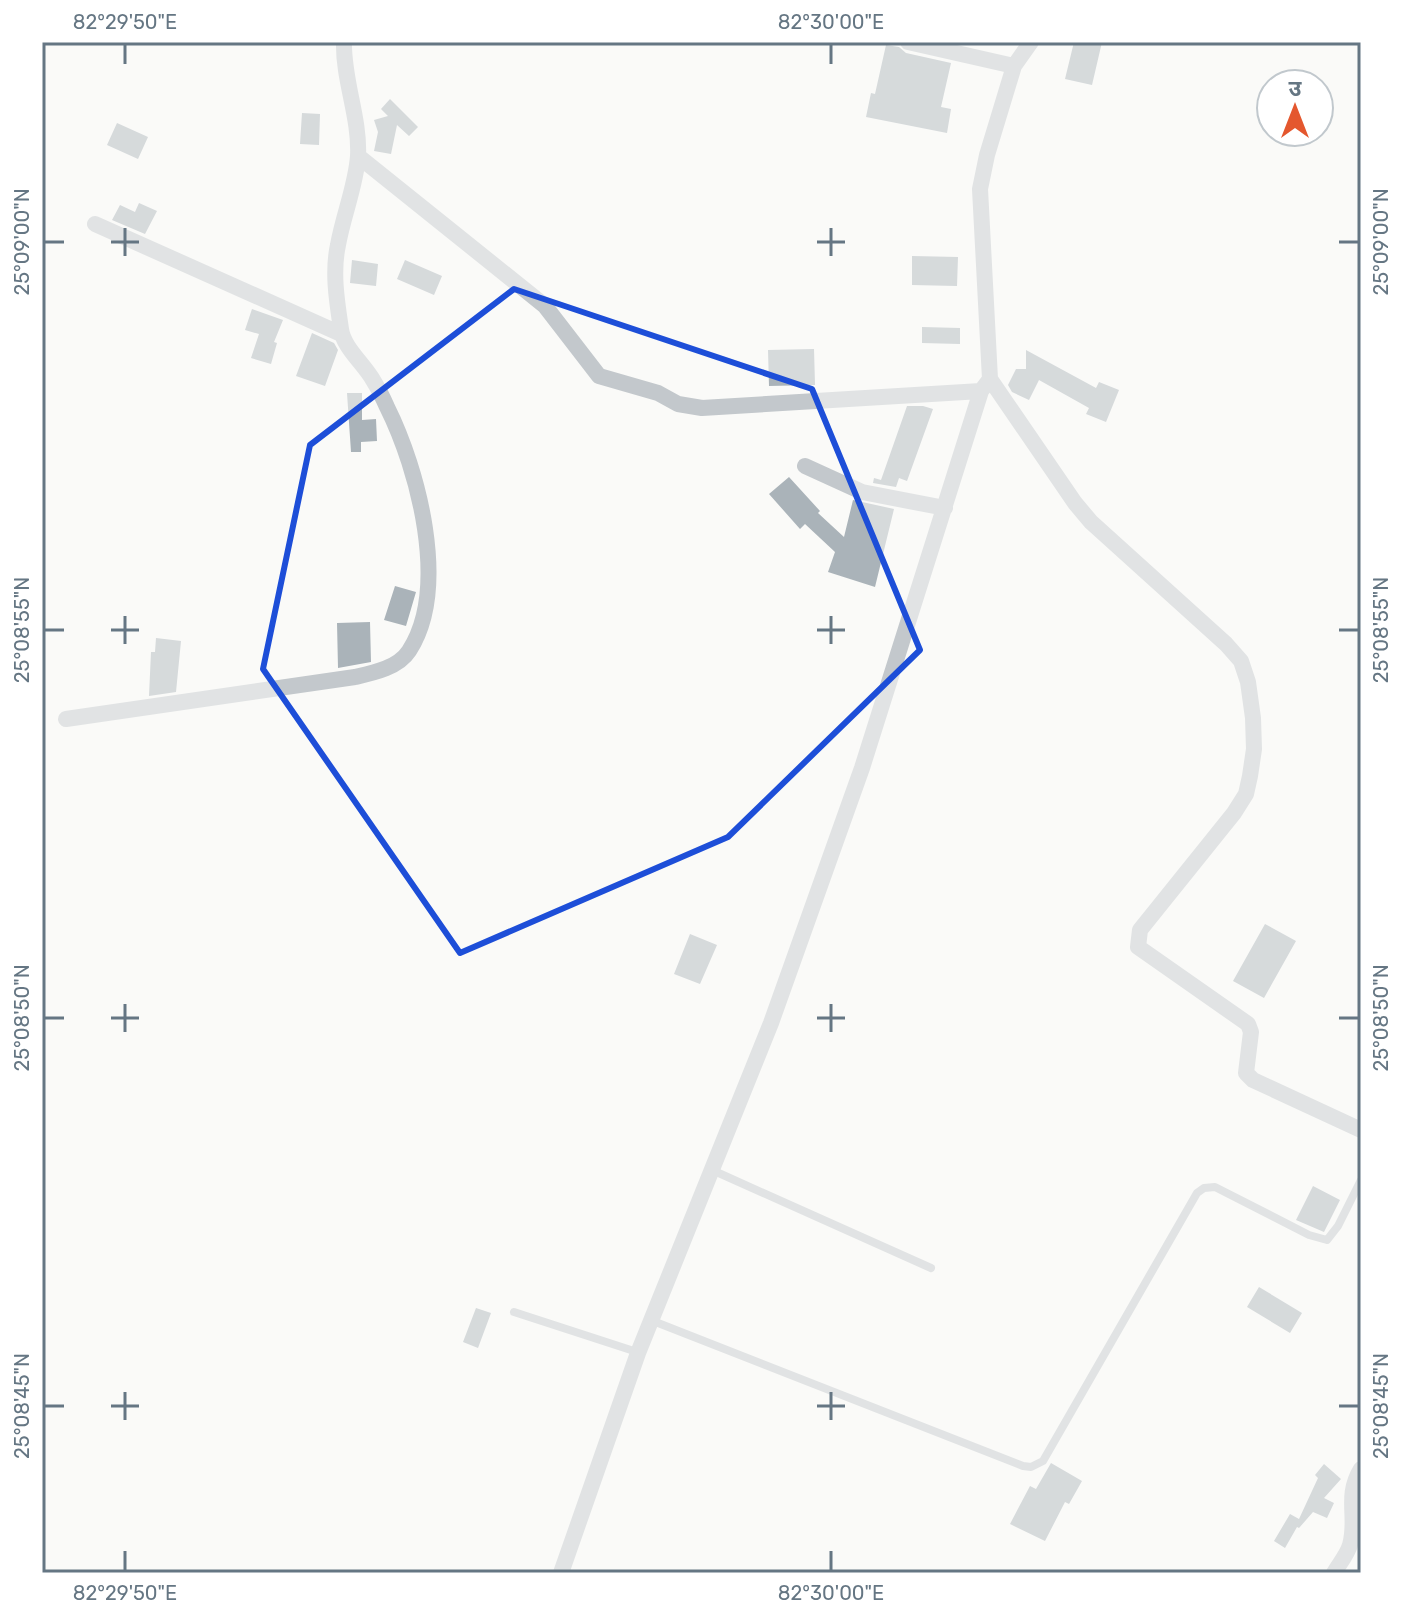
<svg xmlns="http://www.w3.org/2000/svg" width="1403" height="1615" font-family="Rubik,'Noto Sans Devanagari',sans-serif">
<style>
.building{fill:#aab3b9}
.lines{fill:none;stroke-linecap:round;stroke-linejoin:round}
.lane{stroke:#c3c8cc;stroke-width:8}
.street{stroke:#c3c8cc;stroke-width:16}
.marked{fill:none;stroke:#1d4ed8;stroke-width:6;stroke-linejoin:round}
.ticks{fill:none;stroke:#657683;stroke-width:3}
.neatline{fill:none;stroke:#657683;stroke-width:3}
.ticks-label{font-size:20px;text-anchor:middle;fill:#657683}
</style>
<rect width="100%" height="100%" fill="#fafaf8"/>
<path class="building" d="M 1074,42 L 1102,42 L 1092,85 L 1065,79 Z
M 886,45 L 899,47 L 906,53 L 951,63 L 941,107 L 951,109 L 947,133 L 866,117 L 871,93 L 875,94 Z
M 390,99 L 418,127 L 409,136 L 397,125 L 391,154 L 374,151 L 378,132 L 374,120 L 388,116 L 381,109 Z
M 302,113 L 320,114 L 319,145 L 300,144 Z
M 117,123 L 148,137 L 138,159 L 107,145 Z
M 139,203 L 157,211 L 145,234 L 112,220 L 120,205 L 135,212 Z
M 912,256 L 958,257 L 957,286 L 912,285 Z
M 352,260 L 378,264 L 376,286 L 350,283 Z
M 405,260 L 442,276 L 434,295 L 397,279 Z
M 252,309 L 283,320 L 274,342 L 277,343 L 271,364 L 251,358 L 259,334 L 245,330 Z
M 922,327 L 960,328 L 960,344 L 922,343 Z
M 312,333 L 334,343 L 338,350 L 325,386 L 296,376 Z
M 814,349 L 815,385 L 769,386 L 768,350 Z
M 1026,350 L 1096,388 L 1099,382 L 1119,390 L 1106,422 L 1086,414 L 1089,408 L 1039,380 L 1029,400 L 1012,392 L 1008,385 L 1016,369 L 1026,369 Z
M 347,393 L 362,393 L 362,420 L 376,419 L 377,441 L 361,442 L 361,452 L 351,452 Z
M 907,406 L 923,406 L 933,409 L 907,481 L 899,478 L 896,487 L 873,483 L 874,478 L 881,480 Z
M 789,477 L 820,511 L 818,513 L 844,537 L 853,500 L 894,509 L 875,587 L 828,572 L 835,552 L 805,524 L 800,529 L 769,494 Z
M 395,586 L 416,592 L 406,626 L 384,620 Z
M 370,622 L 371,662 L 338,668 L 337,623 Z
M 156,638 L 181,641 L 176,692 L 149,696 L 151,652 L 155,652 Z
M 1265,924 L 1296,941 L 1264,998 L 1233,981 Z
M 690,934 L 717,945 L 700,984 L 674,974 Z
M 1313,1186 L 1340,1200 L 1324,1232 L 1296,1220 Z
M 1259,1287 L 1302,1313 L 1290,1333 L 1247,1307 Z
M 476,1308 L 491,1313 L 478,1348 L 463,1342 Z
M 1051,1463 L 1082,1481 L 1069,1504 L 1065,1502 L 1045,1541 L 1010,1524 L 1030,1486 L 1036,1489 Z
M 1324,1464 L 1341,1479 L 1324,1498 L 1334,1503 L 1327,1518 L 1313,1512 L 1299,1528 L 1297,1527 L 1285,1548 L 1274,1541 L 1290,1514 L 1299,1519 L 1318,1478 L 1315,1475 Z"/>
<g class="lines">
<path class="lane" d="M 712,1170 L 931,1268
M 514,1312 L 637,1352
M 653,1321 L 1023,1466 L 1031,1467 L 1043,1461 L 1197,1193 L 1204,1188 L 1215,1187 L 1309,1235 L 1327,1240 L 1338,1226 L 1361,1180"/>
<path class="street" d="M 908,42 L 1014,66
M 358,156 L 545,306 L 599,376 L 658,393 L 678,404 L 702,408 L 981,391
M 95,224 L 341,334
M 990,379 L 1075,503 L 1091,522 L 1226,644 L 1241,661 L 1248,682 L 1253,718 L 1254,749 L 1250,776 L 1246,794 L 1234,813 L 1140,930 L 1138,947 L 1248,1024 L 1251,1032 L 1246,1073 L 1253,1080 L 1361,1130
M 805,466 L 862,492 L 945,508
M 66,719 L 355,677 C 373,673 398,668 409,651 C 450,588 418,469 387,407 C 383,398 378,388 373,380 C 364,364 343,347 341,329 C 337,302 332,272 338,245 C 343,216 356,185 358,156 C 360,118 343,80 344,42
M 561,1573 L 638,1353 L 771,1023 L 862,768 L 981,391 L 990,379 L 980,189 L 987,155 L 1014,66 L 1031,42
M 1334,1573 C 1339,1564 1347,1555 1350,1545 C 1358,1517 1344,1497 1361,1469"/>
</g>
<path d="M0 0H1403V1615H0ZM 514,289 L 812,389 L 920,650 L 728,837 L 460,953 L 263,669 L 310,445 Z" fill="#fafaf8" fill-opacity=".55" fill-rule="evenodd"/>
<path class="marked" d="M 514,289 L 812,389 L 920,650 L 728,837 L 460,953 L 263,669 L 310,445 Z"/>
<path class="ticks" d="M 125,44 L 125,64M 831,44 L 831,64M 125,228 L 125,256M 831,228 L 831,256M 44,242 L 64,242M 111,242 L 139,242M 817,242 L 845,242M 1339,242 L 1359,242M 125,616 L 125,644M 831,616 L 831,644M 44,630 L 64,630M 111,630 L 139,630M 817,630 L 845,630M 1339,630 L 1359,630M 125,1004 L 125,1032M 831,1004 L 831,1032M 44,1018 L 64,1018M 111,1018 L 139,1018M 817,1018 L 845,1018M 1339,1018 L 1359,1018M 125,1392 L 125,1420M 831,1392 L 831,1420M 44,1406 L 64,1406M 111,1406 L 139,1406M 817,1406 L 845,1406M 1339,1406 L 1359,1406M 125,1551 L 125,1571M 831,1551 L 831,1571"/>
<rect width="1403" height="1615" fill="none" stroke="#ffffff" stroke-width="88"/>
<g transform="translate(1295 108)"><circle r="38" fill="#ffffff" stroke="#c1c8cd" stroke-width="2"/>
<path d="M0-6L14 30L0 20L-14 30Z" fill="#e4572e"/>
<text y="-12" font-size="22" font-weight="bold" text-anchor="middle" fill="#657683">उ</text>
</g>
<rect x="44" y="44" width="1315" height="1527" class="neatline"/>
<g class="ticks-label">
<text x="125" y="29">82°29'50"E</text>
<text x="831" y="29">82°30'00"E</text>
<text transform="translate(22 242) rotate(-90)" y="7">25°09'00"N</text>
<text transform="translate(1381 242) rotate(-90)" y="7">25°09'00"N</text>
<text transform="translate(22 630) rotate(-90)" y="7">25°08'55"N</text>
<text transform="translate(1381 630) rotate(-90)" y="7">25°08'55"N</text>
<text transform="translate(22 1018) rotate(-90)" y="7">25°08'50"N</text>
<text transform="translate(1381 1018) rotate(-90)" y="7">25°08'50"N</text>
<text transform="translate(22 1406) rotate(-90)" y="7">25°08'45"N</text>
<text transform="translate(1381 1406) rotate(-90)" y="7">25°08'45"N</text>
<text x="125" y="1600">82°29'50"E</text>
<text x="831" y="1600">82°30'00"E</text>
</g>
</svg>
